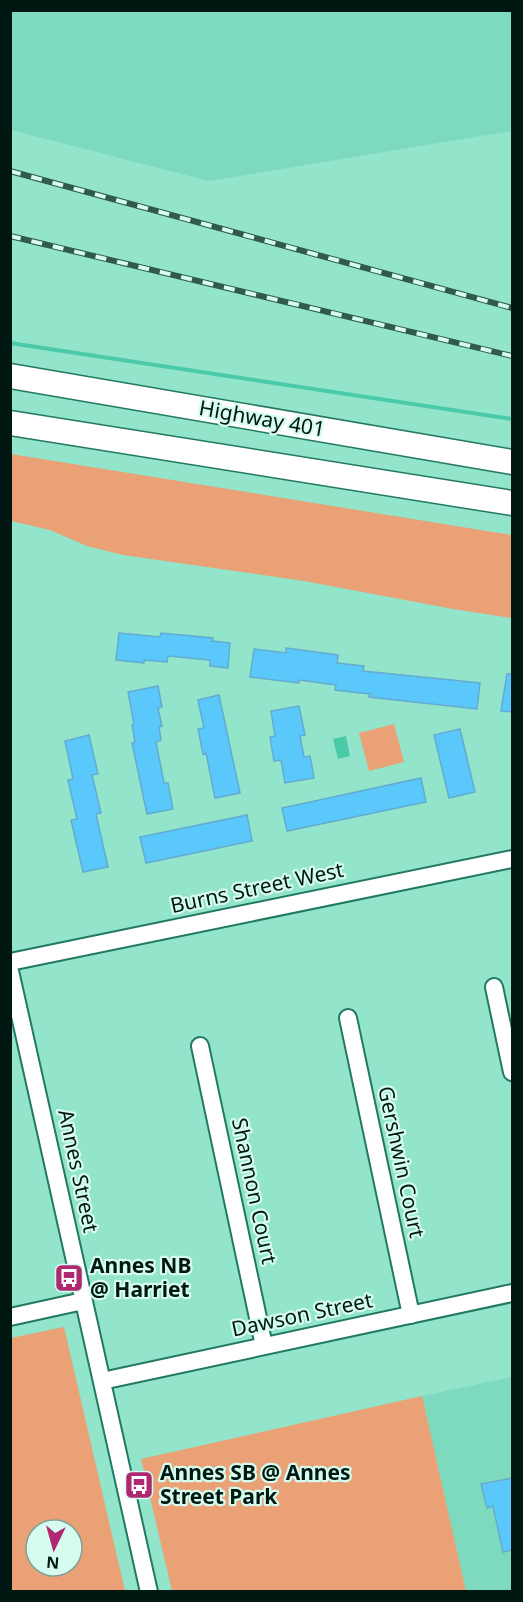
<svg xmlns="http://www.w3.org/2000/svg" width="523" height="1602" font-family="'Noto Sans',sans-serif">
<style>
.built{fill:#7edabe}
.green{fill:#e9a175;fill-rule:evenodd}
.water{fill:#4acaa8}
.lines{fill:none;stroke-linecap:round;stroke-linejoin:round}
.stream{stroke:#4acaa8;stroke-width:4}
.building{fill:#5bc8fc;stroke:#64abcf;stroke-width:1.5}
.minor-casing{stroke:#227963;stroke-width:20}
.highway-casing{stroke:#227963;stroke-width:27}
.minor{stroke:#fff;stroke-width:16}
.highway{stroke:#fff;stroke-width:24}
.rail-casing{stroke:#2f5a4c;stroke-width:6}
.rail{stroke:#d5fcee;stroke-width:4;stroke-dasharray:11;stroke-linecap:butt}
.labels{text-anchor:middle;stroke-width:4.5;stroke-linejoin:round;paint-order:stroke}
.street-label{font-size:21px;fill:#001811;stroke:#d5fcee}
.poi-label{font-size:21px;font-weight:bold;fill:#001811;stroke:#d5fcee;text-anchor:start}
</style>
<rect width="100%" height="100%" fill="#92e4ca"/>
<path class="built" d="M 10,11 L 512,11 L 512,131 L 209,181 L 11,130 Z
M 512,1377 L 512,1591 L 466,1591 L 422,1396 Z"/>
<path class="green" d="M 11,454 L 512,535 L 512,618 L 453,609 L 304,581 L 123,555 L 87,546 L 50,530 L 11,521 Z
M 394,724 L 404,762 L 369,771 L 359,733 Z
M 64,1327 L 125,1591 L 11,1591 L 11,1338 ZM 36,1530 L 72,1530 L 72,1566 L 36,1566 Z
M 422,1396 L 466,1591 L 172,1591 L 141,1459 Z"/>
<path class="water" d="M 346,736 L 350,756 L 338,759 L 333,739 Z"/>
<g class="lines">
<path class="stream" d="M 10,343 L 512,419"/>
</g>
<path class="building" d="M 119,633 L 160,637 L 161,633 L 213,638 L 212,641 L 230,643 L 228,668 L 210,666 L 210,660 L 168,656 L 167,662 L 144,660 L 144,663 L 116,660 Z
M 286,648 L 338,655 L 337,663 L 364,666 L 363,671 L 480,683 L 477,709 L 369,697 L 370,694 L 335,690 L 336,685 L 299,680 L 299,683 L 250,677 L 254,649 L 286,653 Z
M 507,674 L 513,674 L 513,712 L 501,711 Z
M 158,686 L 162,707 L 158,708 L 162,726 L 159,727 L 161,740 L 156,742 L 164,783 L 168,783 L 173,809 L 147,814 L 132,743 L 135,742 L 132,725 L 134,724 L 128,692 Z
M 219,695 L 240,793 L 215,798 L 206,753 L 203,754 L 198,729 L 204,728 L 198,700 Z
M 299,706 L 305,735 L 300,736 L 304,757 L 310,756 L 314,778 L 285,783 L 281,760 L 274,761 L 270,737 L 275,736 L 271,711 Z
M 460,729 L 475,792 L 449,798 L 434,735 Z
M 89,735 L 98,774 L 92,775 L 101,813 L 96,814 L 108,867 L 83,872 L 71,820 L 77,819 L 68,780 L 73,779 L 65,741 Z
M 421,778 L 426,802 L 287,831 L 282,808 Z
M 247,815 L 252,841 L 146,863 L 140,837 Z
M 513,1478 L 513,1550 L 503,1552 L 493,1506 L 487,1508 L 481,1484 Z"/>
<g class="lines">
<g class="minor-casing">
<path id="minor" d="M 10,962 L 512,859
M 10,971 L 149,1592
M 494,987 L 512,1072
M 348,1018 L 411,1315
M 200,1046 L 264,1346
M 10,1317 L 83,1301
M 102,1381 L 512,1293"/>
</g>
<g class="highway-casing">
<path id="highway" d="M 10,376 L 512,462
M 10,423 L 512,503"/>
</g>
<use href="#minor" class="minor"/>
<use href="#highway" class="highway"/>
<g class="rail-casing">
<path id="rail" d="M 10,171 L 512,308
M 10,236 L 512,356"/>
</g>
<use href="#rail" class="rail"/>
</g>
<defs>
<g id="bus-square" transform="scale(1.5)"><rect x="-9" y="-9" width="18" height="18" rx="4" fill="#ae2972" stroke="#d5fcee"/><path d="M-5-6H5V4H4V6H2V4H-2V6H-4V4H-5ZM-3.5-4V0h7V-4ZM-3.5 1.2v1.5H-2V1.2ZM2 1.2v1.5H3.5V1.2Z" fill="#fff"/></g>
</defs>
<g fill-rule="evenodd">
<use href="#bus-square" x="69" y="1278"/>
<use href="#bus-square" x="139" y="1485"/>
</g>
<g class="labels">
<g class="street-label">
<text transform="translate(262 419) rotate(10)" y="7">Highway 401</text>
<text transform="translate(257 888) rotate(-12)" y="7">Burns Street West</text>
<text transform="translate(401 1162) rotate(78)" y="7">Gershwin Court</text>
<text transform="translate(78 1171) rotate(78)" y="7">Annes Street</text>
<text transform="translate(254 1191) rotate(78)" y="7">Shannon Court</text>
<text transform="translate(302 1315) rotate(-12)" y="7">Dawson Street</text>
</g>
<g class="poi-label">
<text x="90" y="1273">Annes NB<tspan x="90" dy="24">@ Harriet</tspan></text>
<text x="160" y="1480">Annes SB @ Annes<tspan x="160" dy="24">Street Park</tspan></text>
</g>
</g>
<rect width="523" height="1602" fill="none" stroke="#001811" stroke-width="24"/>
<g transform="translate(54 1548) rotate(185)"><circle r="28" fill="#d5fcee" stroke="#80a196" stroke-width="1.5"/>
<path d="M0-4.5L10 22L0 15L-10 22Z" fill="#ae2972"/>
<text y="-9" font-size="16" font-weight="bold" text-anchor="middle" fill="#001811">N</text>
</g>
</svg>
